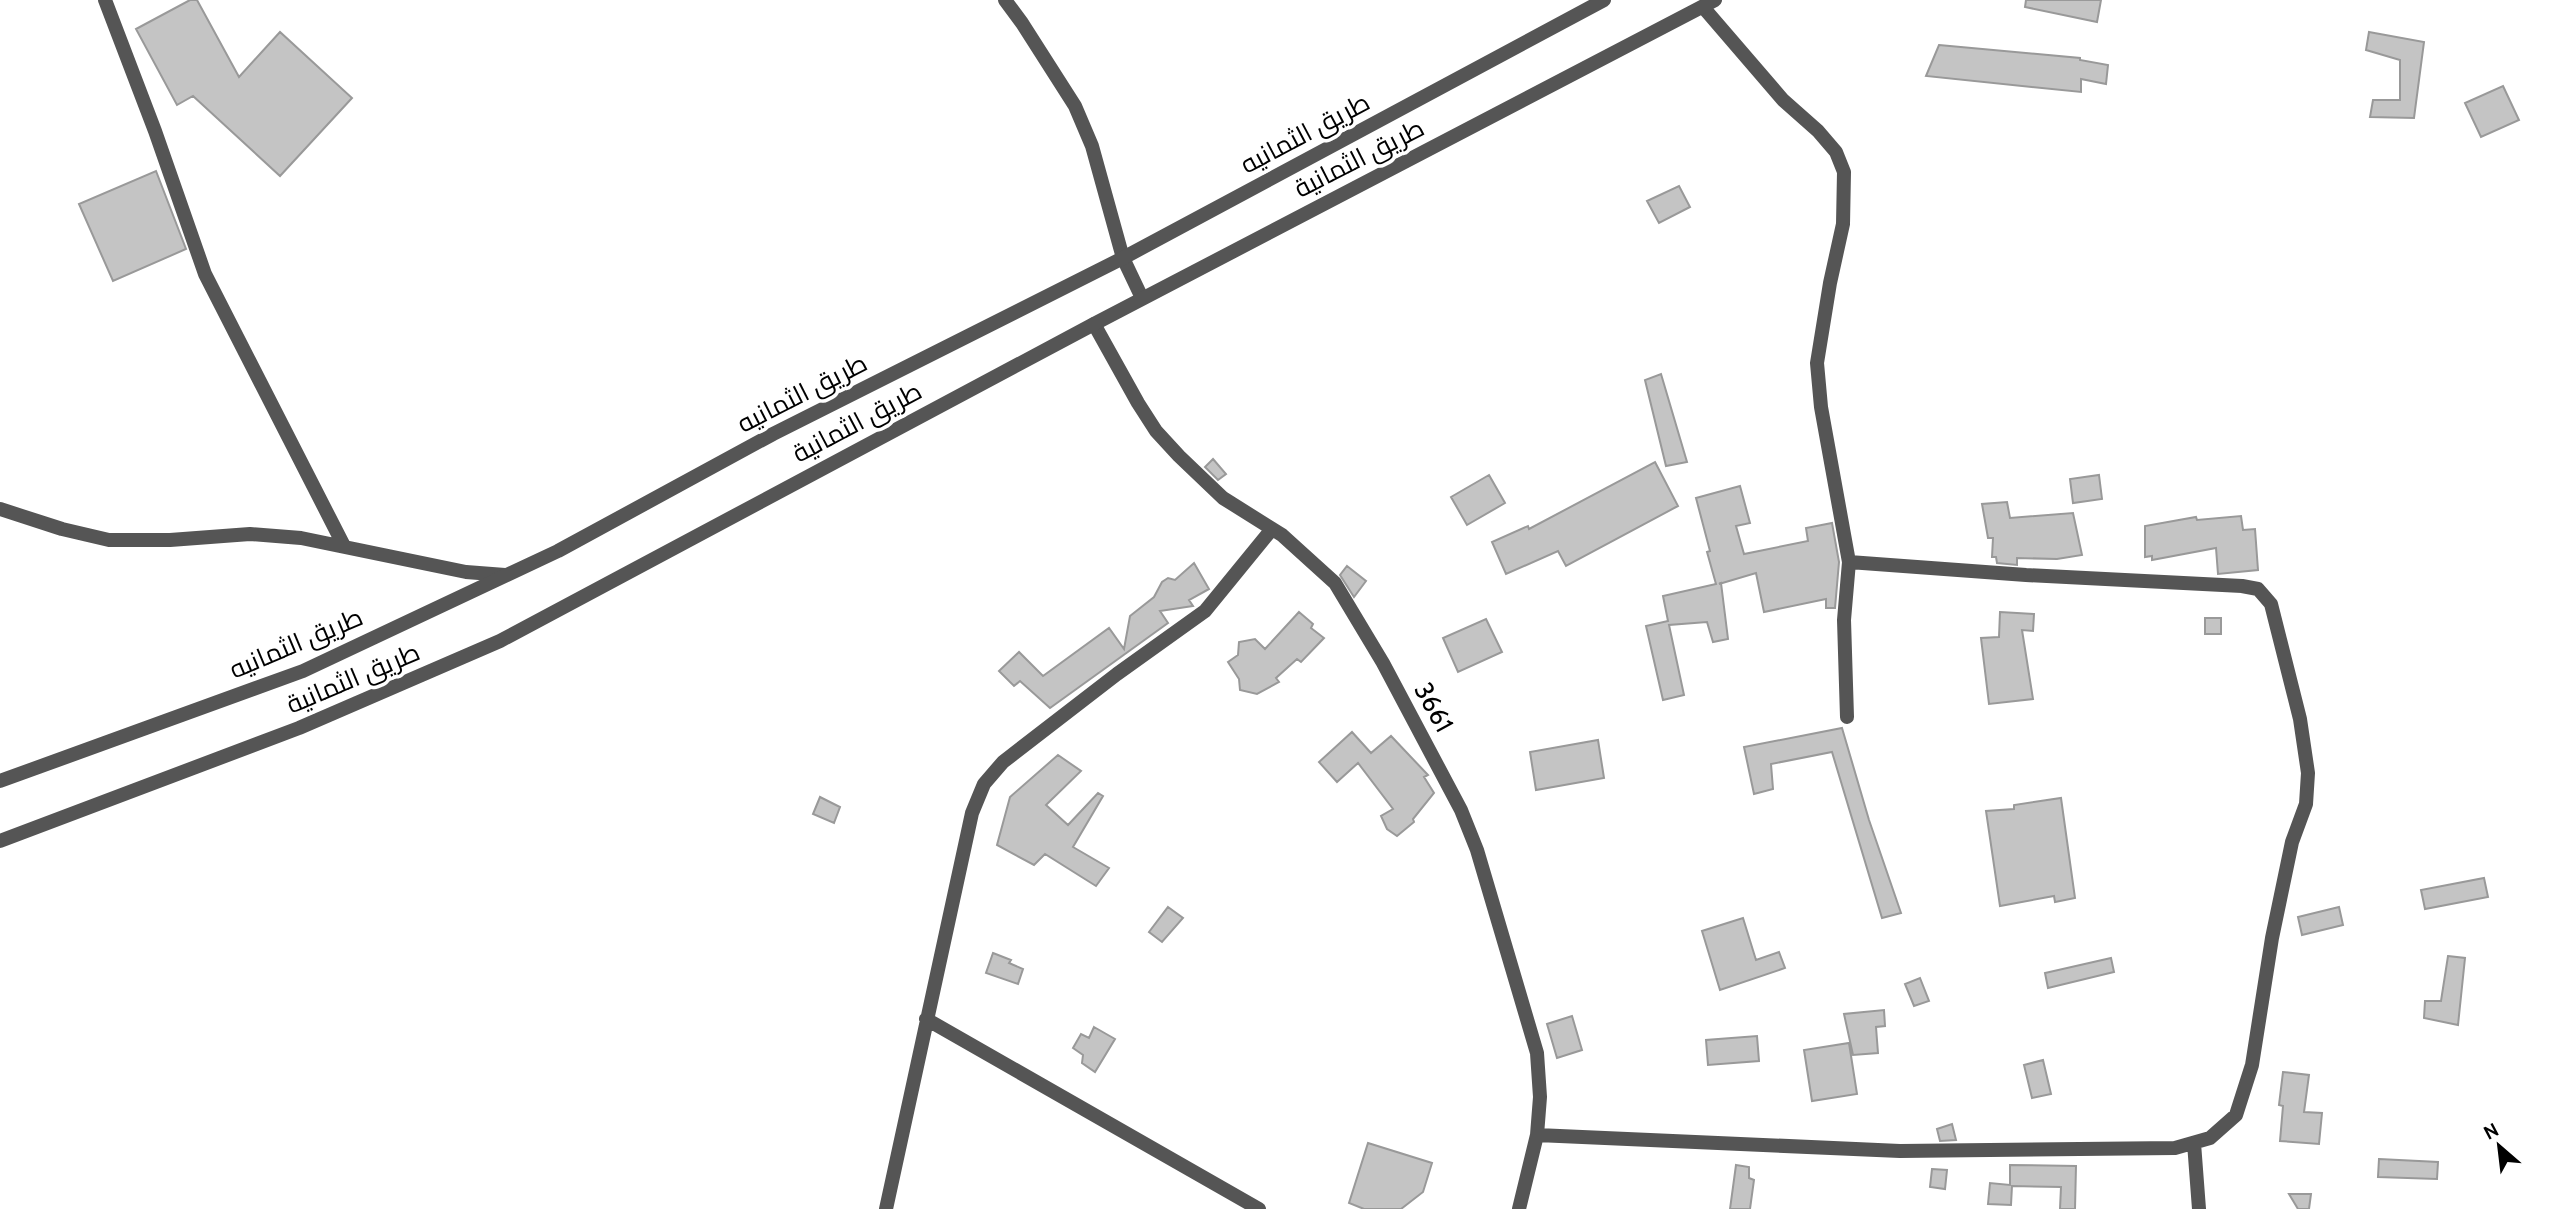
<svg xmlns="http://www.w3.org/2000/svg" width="2562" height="1209" font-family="Cabin,Cairo,sans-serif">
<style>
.building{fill:#c4c4c4;stroke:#999;stroke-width:2}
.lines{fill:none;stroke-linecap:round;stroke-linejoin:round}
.minor{stroke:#555;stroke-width:14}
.tertiary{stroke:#555;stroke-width:14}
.labels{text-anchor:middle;stroke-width:7;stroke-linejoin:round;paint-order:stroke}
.street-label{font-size:26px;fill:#000;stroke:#fff}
</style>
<rect width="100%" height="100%" fill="#fff"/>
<path class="building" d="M 190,0 L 197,0 L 239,77 L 280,32 L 352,98 L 280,176 L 193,96 L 177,105 L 136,29 Z
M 2026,0 L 2101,0 L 2097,22 L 2025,7 Z
M 2369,32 L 2424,42 L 2414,118 L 2370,117 L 2373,100 L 2400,100 L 2400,60 L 2366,50 Z
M 1939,45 L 2080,58 L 2080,60 L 2108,65 L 2106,84 L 2081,79 L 2081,92 L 1926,76 Z
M 2503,86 L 2519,120 L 2481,137 L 2465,103 Z
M 156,171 L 186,249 L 113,281 L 79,204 Z
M 1679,186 L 1690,207 L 1659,223 L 1647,201 Z
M 1661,374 L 1687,462 L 1666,466 L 1645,380 Z
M 1213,459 L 1226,474 L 1218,480 L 1205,467 Z
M 1655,462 L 1678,506 L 1566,566 L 1558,551 L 1506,574 L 1492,542 L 1528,526 L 1529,529 Z
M 1489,475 L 1505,503 L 1467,525 L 1451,497 Z
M 2099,475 L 2102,499 L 2073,503 L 2070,479 Z
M 1740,486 L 1750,523 L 1736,526 L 1744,554 L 1808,541 L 1806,528 L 1832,523 L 1839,562 L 1835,608 L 1826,608 L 1826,599 L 1764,612 L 1756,573 L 1719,584 L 1721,583 L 1728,639 L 1713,642 L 1707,622 L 1669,625 L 1684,695 L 1663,700 L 1646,626 L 1668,621 L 1663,596 L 1716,584 L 1707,552 L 1710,551 L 1696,498 Z
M 2007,502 L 2010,518 L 2073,513 L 2082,555 L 2057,559 L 2017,558 L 2017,565 L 1997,563 L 1996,557 L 1992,557 L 1993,538 L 1988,538 L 1982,504 Z
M 2241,516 L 2243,530 L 2255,529 L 2258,570 L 2218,574 L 2216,548 L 2152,560 L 2152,556 L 2145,557 L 2145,526 L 2196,517 L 2197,520 Z
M 1194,563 L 1209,589 L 1189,600 L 1193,606 L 1160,611 L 1168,623 L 1050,708 L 1020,681 L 1014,686 L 999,671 L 1019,652 L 1043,676 L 1109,628 L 1124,649 L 1130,616 L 1154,597 L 1162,582 L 1168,578 L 1175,580 Z
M 1347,566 L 1366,581 L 1354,597 L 1340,575 Z
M 1299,612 L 1313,624 L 1311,628 L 1324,638 L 1301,662 L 1297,659 L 1276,678 L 1279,682 L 1257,694 L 1240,690 L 1239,679 L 1228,662 L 1238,655 L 1239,642 L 1255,639 L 1265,649 Z
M 2000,612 L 2034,614 L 2033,631 L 2022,630 L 2033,699 L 1989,704 L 1981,638 L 1999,637 Z
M 2205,618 L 2221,618 L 2221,634 L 2205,634 Z
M 1486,619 L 1502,652 L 1458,672 L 1443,638 Z
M 1842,728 L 1869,820 L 1901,913 L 1882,918 L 1832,752 L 1771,764 L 1773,789 L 1754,794 L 1744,747 Z
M 1352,732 L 1371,753 L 1391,736 L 1428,775 L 1424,777 L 1434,793 L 1413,819 L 1414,822 L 1397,836 L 1387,829 L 1381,816 L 1393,809 L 1358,763 L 1337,782 L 1319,762 Z
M 1598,740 L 1604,778 L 1536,790 L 1530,752 Z
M 1058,755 L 1081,771 L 1046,805 L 1068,825 L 1098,793 L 1103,796 L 1073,847 L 1109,868 L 1096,886 L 1045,854 L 1034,865 L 997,845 L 1010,797 Z
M 820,797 L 840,807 L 834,823 L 813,814 Z
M 2061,798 L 2075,898 L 2055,902 L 2054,896 L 2000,906 L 1986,811 L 2014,809 L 2014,805 Z
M 2484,878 L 2488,897 L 2425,909 L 2421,890 Z
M 1168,907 L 1183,918 L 1162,942 L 1149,932 Z
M 2339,907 L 2343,925 L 2302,935 L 2298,917 Z
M 1743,918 L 1756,960 L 1779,952 L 1785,968 L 1720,990 L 1702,931 Z
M 993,953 L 1011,960 L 1009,963 L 1023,969 L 1018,984 L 986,973 Z
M 2448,956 L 2465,958 L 2458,1025 L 2424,1018 L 2425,1001 L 2441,1001 Z
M 2111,958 L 2114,972 L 2048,988 L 2045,973 Z
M 1920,978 L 1929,1001 L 1914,1006 L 1905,984 Z
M 1884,1010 L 1885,1026 L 1876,1027 L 1878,1053 L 1853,1055 L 1844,1014 Z
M 1572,1016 L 1582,1050 L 1557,1058 L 1547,1024 Z
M 1094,1027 L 1115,1039 L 1095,1072 L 1082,1063 L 1083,1055 L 1073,1048 L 1081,1034 L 1089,1038 Z
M 1757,1036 L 1759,1061 L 1708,1065 L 1706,1040 Z
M 1849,1043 L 1857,1094 L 1812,1101 L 1804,1050 Z
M 2043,1060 L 2051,1094 L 2032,1098 L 2024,1065 Z
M 2283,1072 L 2309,1075 L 2304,1112 L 2322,1113 L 2319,1144 L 2280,1141 L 2283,1106 L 2279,1105 Z
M 1952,1124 L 1956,1140 L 1940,1141 L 1937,1129 Z
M 1368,1143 L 1432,1163 L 1423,1192 L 1401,1209 L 1364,1209 L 1349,1203 Z
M 2379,1159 L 2438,1162 L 2437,1179 L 2378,1177 Z
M 1736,1165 L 1749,1167 L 1749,1178 L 1754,1180 L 1750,1209 L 1730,1209 Z
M 2010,1165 L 2076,1166 L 2075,1209 L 2060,1209 L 2061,1187 L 2012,1186 L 2011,1205 L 1988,1204 L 1990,1183 L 2010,1185 Z
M 1932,1169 L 1947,1170 L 1945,1189 L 1930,1187 Z
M 2289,1194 L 2311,1194 L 2309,1209 L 2298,1209 Z"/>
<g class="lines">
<path class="minor" d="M 105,0 L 155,131 L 205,274 L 344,546
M 1005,0 L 1022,23 L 1075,106 L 1092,146 L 1123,258 L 1142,298
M 1703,7 L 1783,100 L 1818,131 L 1836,152 L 1844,172 L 1843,224 L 1830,283 L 1817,363 L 1821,407 L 1849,562 L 1844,620 L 1847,717
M 1094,324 L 1138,403 L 1156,431 L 1179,456 L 1223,498 L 1282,535 L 1335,583 L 1383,663 L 1461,810 L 1477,850 L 1537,1053 L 1540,1097 L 1537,1135 L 1519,1209
M 0,509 L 62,529 L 109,540 L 170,540 L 250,534 L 301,538 L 466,572 L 505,575
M 926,1019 L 1259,1209
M 1537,1135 L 1900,1151 L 2175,1148 L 2210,1138 L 2236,1115 L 2252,1065 L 2272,938 L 2292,842 L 2306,804 L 2308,773 L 2300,719 L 2271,604 L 2258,589 L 2242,586 L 2026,575 L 1849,562
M 2194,1143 L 2199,1209
M 886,1209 L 972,813 L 984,784 L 1003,762 L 1117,674 L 1205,611 L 1272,529"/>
<path class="tertiary" d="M 0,781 L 303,671 L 558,551 L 773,434 L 1123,258 L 1604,0
M 0,841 L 299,728 L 500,641 L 1094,324 L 1715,0"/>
</g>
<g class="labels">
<g class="street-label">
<text transform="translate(1305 133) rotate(-28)" y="9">طريق الثمانيه</text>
<text transform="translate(1359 158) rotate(-27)" y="9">طريق الثمانية</text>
<text transform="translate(802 393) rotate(-27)" y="9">طريق الثمانيه</text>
<text transform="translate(857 422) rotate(-28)" y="9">طريق الثمانية</text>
<text transform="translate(296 643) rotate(-23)" y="9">طريق الثمانيه</text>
<text transform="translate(353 678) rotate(-23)" y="9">طريق الثمانية</text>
<text transform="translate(1434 707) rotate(61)" y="9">3661</text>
</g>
</g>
<g transform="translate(2499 1146) rotate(332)" stroke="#ffffff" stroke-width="5" paint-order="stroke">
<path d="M0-5L12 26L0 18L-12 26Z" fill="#000000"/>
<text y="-10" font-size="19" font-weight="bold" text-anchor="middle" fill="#000000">N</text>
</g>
</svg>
